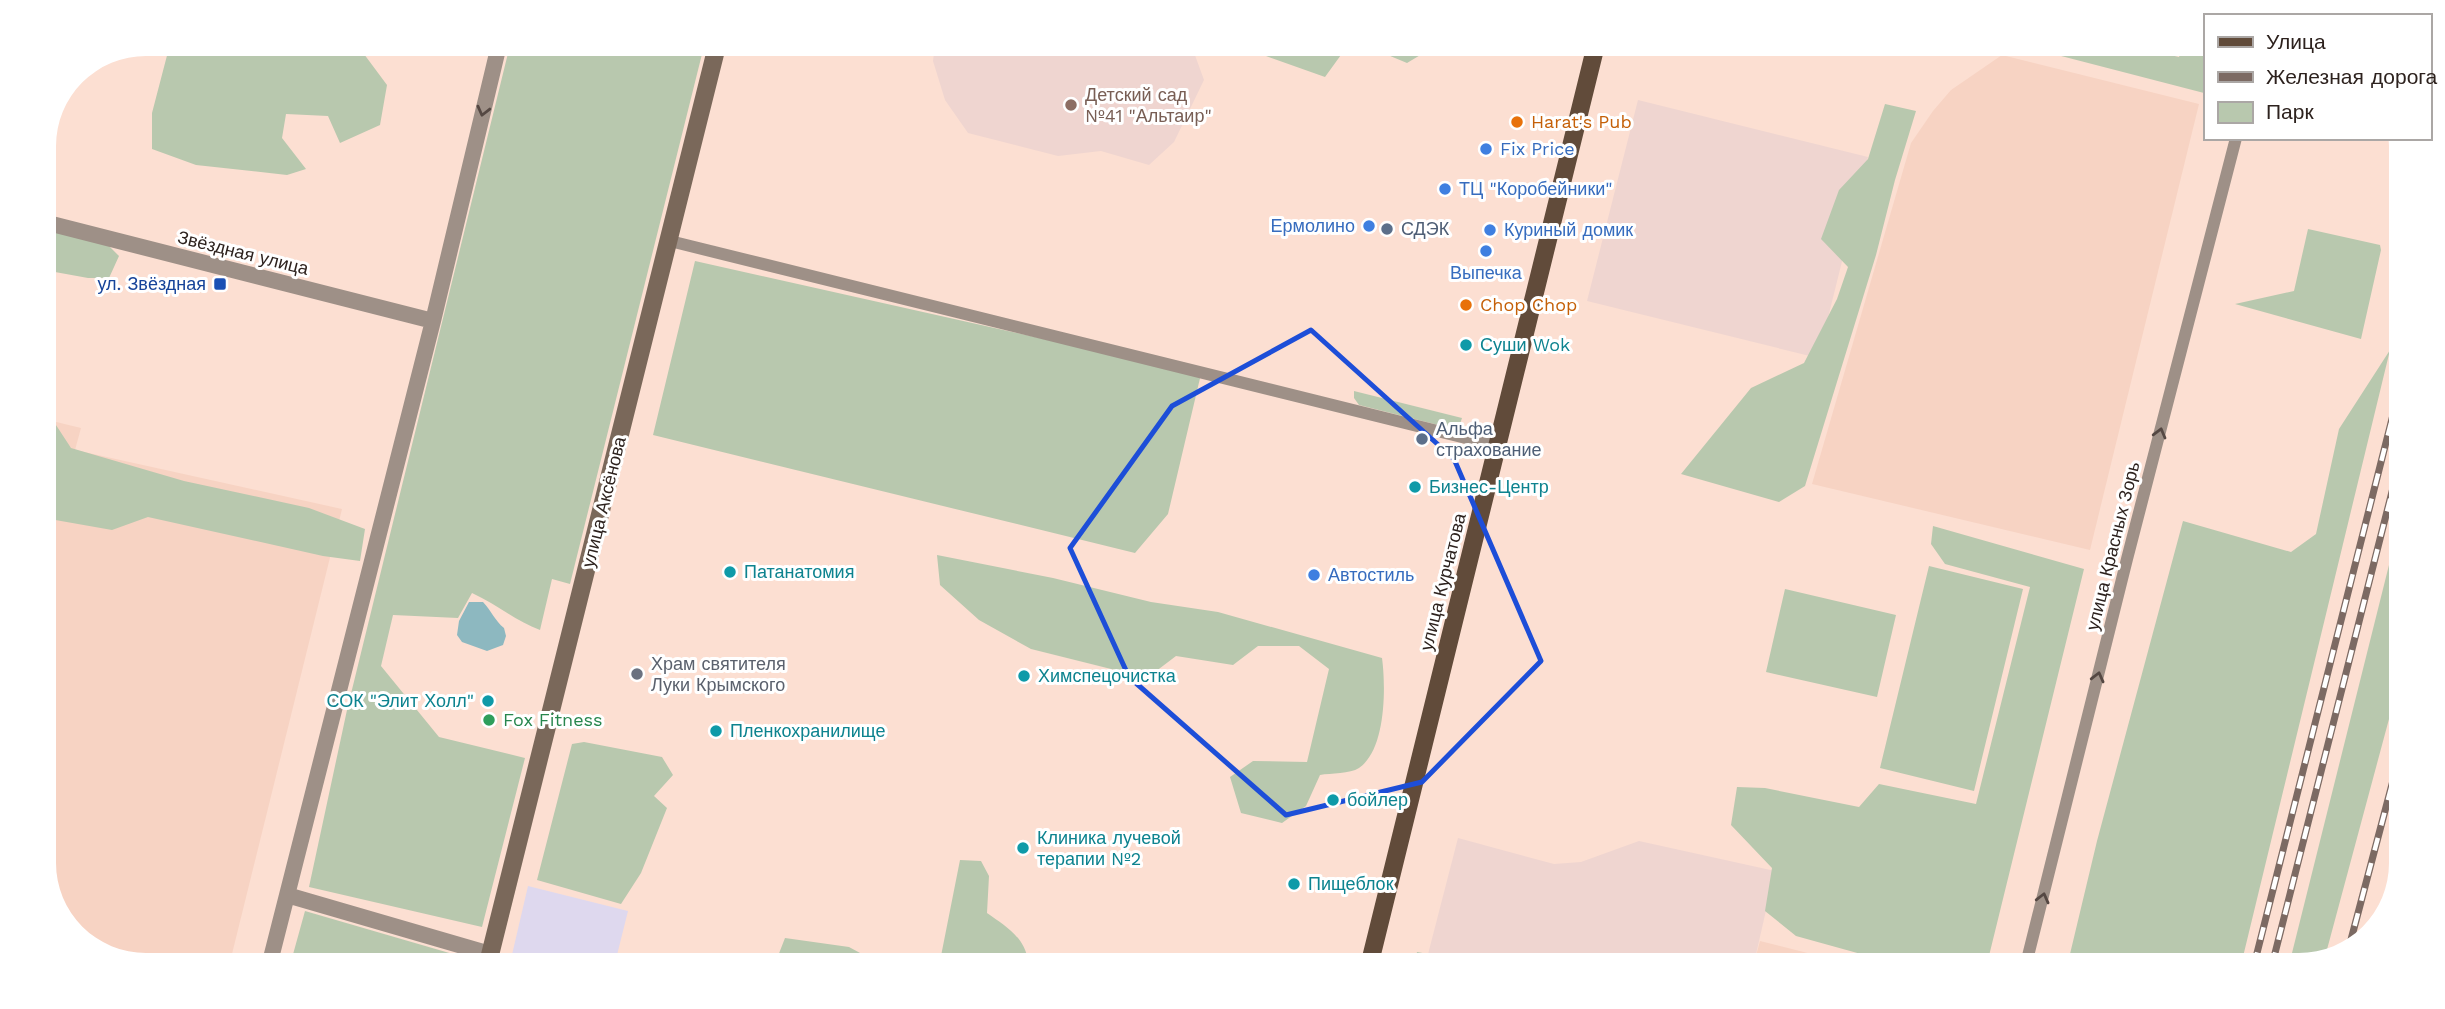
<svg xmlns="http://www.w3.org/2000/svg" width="2445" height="1009" font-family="'Work Sans',sans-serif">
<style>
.commercial{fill:#ded8ee}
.built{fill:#f7d3c3}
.education{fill:#efd5d0}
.green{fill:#b8c8ae}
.water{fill:#8db8c0}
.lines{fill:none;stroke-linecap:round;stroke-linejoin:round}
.minor{stroke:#9e9087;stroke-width:12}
.tertiary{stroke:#9e9087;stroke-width:16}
.secondary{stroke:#7a685a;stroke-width:18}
.primary{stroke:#614b3a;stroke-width:18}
.rail-casing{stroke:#7c6a63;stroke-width:7}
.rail{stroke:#fff;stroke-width:4.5;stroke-dasharray:13;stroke-linecap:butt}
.oneway{stroke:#554843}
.marked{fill:none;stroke:#1d4ed8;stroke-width:5;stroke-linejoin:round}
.education-dot{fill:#8d6e63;stroke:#fff;stroke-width:2.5}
.food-dot{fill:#e8710a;stroke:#fff;stroke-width:2.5}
.shop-dot{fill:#3f7fe0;stroke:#fff;stroke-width:2.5}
.service-dot{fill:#5c6f8a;stroke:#fff;stroke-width:2.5}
.transit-dot{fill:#1a4fb4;stroke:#fff;stroke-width:2.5}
.culture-dot{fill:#0f9aa8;stroke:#fff;stroke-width:2.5}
.worship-dot{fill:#6b7280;stroke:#fff;stroke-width:2.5}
.leisure-dot{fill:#2e9e5b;stroke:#fff;stroke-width:2.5}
.labels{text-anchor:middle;stroke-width:6;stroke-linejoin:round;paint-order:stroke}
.education-label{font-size:18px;fill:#785e54;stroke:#fff;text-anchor:start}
.food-label{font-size:18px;fill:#c56008;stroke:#fff;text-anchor:start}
.shop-label{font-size:18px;fill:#366cbe;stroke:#fff;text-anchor:start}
.service-label{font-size:18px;fill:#4e5e75;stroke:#fff;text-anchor:start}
.street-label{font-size:18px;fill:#2d221e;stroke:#fff}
.transit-label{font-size:18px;fill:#164399;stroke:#fff;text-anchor:end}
.culture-label{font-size:18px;fill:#0d838f;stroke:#fff;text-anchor:start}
.worship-label{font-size:18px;fill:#5b616d;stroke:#fff;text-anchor:start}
.leisure-label{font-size:18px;fill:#27864d;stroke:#fff;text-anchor:start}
</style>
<rect width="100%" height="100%" fill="#fcdfd2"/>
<path class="commercial" d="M 528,886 L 628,911 L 616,959 L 511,959 Z"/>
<path class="built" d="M 2002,55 L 2199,104 L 2090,550 L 1812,484 L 1911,143 L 1933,111 L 1951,90 Z
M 44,419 L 81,428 L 75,450 L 342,509 L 231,958 L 107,958 L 65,925 L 44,870 Z
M 1760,941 L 1851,964 L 1754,963 Z"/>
<path class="education" d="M 935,46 L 1192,47 L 1204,80 L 1174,142 L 1149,165 L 1101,151 L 1058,156 L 968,133 L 945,100 L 933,61 Z
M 1638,100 L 1868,157 L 1818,358 L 1587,301 Z
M 1458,838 L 1554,864 L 1581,862 L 1639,841 L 1775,871 L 1754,963 L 1426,962 Z"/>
<path class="green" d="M 170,44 L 366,45 L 361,50 L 387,85 L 380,125 L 340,143 L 328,116 L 286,114 L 282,138 L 306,169 L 287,175 L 196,165 L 152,149 L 152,113 Z
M 510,45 L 704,46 L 570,584 L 552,579 L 540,630 C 516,621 496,604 472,593 L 458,618 L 393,615 L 381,666 L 439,737 L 525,758 L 482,927 L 309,887 L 347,710 Z
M 1259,48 L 1346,48 L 1325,77 L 1266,56 Z
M 1371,48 L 1432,48 L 1407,63 Z
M 2038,50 L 2153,51 L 2179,57 L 2181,51 L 2205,51 L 2205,88 L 2204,93 Z
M 1885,104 L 1916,111 L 1895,180 L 1876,255 L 1805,486 L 1779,502 L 1681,474 L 1751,388 L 1804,363 L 1837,299 L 1848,267 L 1821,239 L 1839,190 L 1868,159 Z
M 44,229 L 106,243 L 119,256 L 109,278 L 88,278 L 44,270 Z
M 2308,229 L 2380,245 L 2381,250 L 2361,339 L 2235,304 L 2294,291 Z
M 695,261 L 1201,374 L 1168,514 L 1135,553 L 653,435 Z
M 2390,350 L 2241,965 L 2112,965 L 2070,954 L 2097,841 L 2183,521 L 2291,552 L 2316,534 L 2339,429 Z
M 1354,391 L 1462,418 L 1458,430 L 1359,405 L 1354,398 Z
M 44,417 L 54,422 L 71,448 L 184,481 L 309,508 L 365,529 L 360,561 L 323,556 L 148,517 L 112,530 L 44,518 Z
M 1933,526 L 2084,569 L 1987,964 L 1897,964 L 1796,936 L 1765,911 L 1772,868 L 1731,825 L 1737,787 L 1765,788 L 1859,807 L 1879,784 L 1976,804 L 2030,587 L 1945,564 L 1931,544 Z
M 2397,533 L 2396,693 L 2325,957 L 2300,965 L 2289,965 Z
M 937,555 L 1053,578 L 1151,602 L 1218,612 L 1382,658 C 1386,687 1386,750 1359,768 C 1350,774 1331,773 1320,775 L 1306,806 L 1282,823 L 1241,813 L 1230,777 L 1253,761 L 1307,762 L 1329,669 L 1299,646 L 1258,646 L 1233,665 L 1176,656 L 1147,678 L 1031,649 L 979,620 L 940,585 Z
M 1929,566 L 2023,589 L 1974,791 L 1880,768 Z
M 1785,589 L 1896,615 L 1877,697 L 1766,672 Z
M 584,742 L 662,757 L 673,775 L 654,796 L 667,808 L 641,873 L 621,904 L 537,880 L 572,744 Z
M 960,860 L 981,861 L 989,876 L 987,913 C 1004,925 1025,937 1028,961 L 940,961 Z
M 305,911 L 470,959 L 292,958 Z
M 785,938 L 849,947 L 873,960 L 782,960 L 778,956 Z
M 1417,952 L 1451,958 L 1455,962 L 1415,962 Z"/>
<path class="water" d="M 469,602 L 483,602 C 491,610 495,621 504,628 L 506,636 L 503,645 L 487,651 L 462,642 L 457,635 L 459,621 Z"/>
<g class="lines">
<path class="minor" d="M 670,241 L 1498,446
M 2026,964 L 2127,559 L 2236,138"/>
<path class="tertiary" d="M 44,222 L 433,321
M 287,895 L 490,954
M 271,958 L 433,321 L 499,45"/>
<path class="secondary" d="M 489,959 L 717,46"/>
<path class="primary" d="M 1370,962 L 1595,49"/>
<g class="rail-casing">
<path id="rail" d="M 2348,951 L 2395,773
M 2254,965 L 2399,391
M 2272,965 L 2398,468"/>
</g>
<use href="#rail" class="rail"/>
</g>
<defs><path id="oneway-chevron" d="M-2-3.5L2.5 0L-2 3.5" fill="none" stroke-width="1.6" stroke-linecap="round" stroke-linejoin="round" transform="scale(1.75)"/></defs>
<g class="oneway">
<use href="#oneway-chevron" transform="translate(483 111) rotate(104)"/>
<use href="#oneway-chevron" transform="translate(2160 433) rotate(-75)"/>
<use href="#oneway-chevron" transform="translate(2098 677) rotate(-76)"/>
<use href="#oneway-chevron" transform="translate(2043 898) rotate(-76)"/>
</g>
<path class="marked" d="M 1311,330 L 1454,459 L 1541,661 L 1422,782 L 1286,815 L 1129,677 L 1070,548 L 1172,406 Z"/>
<circle class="education-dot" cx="1071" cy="105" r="7"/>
<g class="food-dot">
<circle cx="1517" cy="122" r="7"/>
<circle cx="1466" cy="305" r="7"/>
</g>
<g class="shop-dot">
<circle cx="1486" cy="149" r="7"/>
<circle cx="1445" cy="189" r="7"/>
<circle cx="1369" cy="226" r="7"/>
<circle cx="1490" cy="230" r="7"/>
<circle cx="1486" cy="251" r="7"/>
<circle cx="1314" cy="575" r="7"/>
</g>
<g class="service-dot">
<circle cx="1387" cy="229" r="7"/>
<circle cx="1422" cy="439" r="7"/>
</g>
<rect class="transit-dot" x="213" y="277" width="14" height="14" rx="3.5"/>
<g class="culture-dot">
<circle cx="1466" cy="345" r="7"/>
<circle cx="1415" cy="487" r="7"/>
<circle cx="730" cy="572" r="7"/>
<circle cx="1024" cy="676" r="7"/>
<circle cx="488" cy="701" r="7"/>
<circle cx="716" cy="731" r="7"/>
<circle cx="1333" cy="800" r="7"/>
<circle cx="1023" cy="848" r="7"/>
<circle cx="1294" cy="884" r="7"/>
</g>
<circle class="worship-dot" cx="637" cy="674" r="7"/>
<circle class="leisure-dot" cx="489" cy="720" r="7"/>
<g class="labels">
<g class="education-label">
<text x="1085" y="101">Детский сад<tspan x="1085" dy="21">№41 "Альтаир"</tspan></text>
</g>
<g class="food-label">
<text x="1531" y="128">Harat's Pub</text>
<text x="1480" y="311">Chop Chop</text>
</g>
<g class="shop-label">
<text x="1500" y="155">Fix Price</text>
<text x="1459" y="195">ТЦ "Коробейники"</text>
<text x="1355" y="232" text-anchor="end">Ермолино</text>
<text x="1504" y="236">Куриный домик</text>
<text x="1486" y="279" text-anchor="middle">Выпечка</text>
<text x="1328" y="581">Автостиль</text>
</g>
<g class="service-label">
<text x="1401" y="235">СДЭК</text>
<text x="1436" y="435">Альфа<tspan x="1436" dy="21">страхование</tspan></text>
</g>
<g class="street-label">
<text transform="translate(243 253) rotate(14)" y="6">Звёздная улица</text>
<text transform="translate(604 502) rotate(-76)" y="6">улица Аксёнова</text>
<text transform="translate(2113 546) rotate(-76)" y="6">улица Красных Зорь</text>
<text transform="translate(1443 582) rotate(-76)" y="6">улица Курчатова</text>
</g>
<g class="transit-label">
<text x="206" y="290">ул. Звёздная</text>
</g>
<g class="culture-label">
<text x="1480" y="351">Суши Wok</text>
<text x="1429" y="493">Бизнес-Центр</text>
<text x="744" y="578">Патанатомия</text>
<text x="1038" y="682">Химспецочистка</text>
<text x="474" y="707" text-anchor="end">СОК "Элит Холл"</text>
<text x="730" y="737">Пленкохранилище</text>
<text x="1347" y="806">бойлер</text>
<text x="1037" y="844">Клиника лучевой<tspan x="1037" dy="21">терапии №2</tspan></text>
<text x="1308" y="890">Пищеблок</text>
</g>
<g class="worship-label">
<text x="651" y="670">Храм святителя<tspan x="651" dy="21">Луки Крымского</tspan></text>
</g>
<g class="leisure-label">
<text x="503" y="726">Fox Fitness</text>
</g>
</g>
<path d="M0 0H2445V1009H0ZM146 56H2299A90 90 0 0 1 2389 146V863A90 90 0 0 1 2299 953H146A90 90 0 0 1 56 863V146A90 90 0 0 1 146 56Z" fill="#fff" fill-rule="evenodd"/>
<rect x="2204" y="14" width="228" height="126" fill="#ffffff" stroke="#aba7a5" stroke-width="2"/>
<rect x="2218" y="37" width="35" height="10" fill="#614b3a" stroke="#aba7a5" stroke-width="2"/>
<text x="2266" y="49" font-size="21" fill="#2d221e">Улица</text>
<rect x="2218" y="72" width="35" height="10" fill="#7c6a63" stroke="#aba7a5" stroke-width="2"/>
<text x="2266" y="84" font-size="21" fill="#2d221e">Железная дорога</text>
<rect x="2218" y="102" width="35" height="21" fill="#b8c8ae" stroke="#aba7a5" stroke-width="2"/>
<text x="2266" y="119" font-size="21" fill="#2d221e">Парк</text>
</svg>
